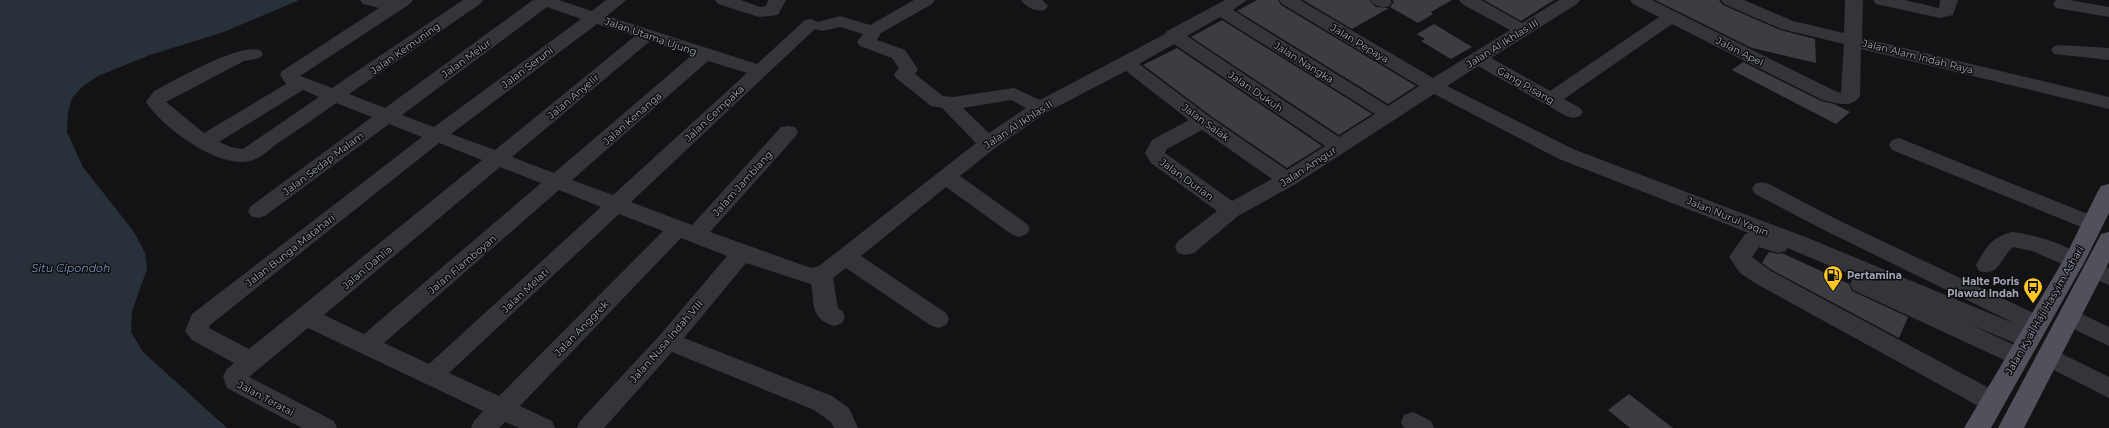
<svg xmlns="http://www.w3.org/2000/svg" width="2109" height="428" font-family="Montserrat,sans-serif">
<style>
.water{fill:#28313a}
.building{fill:#3c3d43}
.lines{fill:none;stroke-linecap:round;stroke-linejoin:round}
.minor{fill:#34343b;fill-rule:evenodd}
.major{fill:#50515a;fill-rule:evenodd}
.labels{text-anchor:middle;stroke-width:3;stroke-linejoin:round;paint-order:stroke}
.street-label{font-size:10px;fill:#a3a8b7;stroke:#0e0e10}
.poi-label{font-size:10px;font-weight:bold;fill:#a3a8b7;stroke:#0e0e10;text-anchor:start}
.water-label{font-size:11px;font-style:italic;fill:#7793b6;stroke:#0e0e10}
</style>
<rect width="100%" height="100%" fill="#131315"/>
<path class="water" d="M 0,0 L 299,0 L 224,32 L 150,55 L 98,76 L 83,86 L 72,98 L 68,113 L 67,132 L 83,167 L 134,232 L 145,253 L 147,269 L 132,311 L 131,332 L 143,352 L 227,428 L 0,428 Z"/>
<path class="building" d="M 1257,0 L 1278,0 L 1281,5 L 1416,86 L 1388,104 L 1237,11 Z
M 1303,0 L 1369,0 L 1376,7 L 1389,8 L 1352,29 Z
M 1392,0 L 1452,0 L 1431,12 L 1433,14 L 1418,23 L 1390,7 L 1394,2 Z
M 1484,0 L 1554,0 L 1521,21 Z
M 1655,0 L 1719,0 L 1723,5 L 1780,30 L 1815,39 L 1816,63 L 1752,48 Z
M 1222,20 L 1372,114 L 1339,135 L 1191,37 Z
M 1434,24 L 1472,47 L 1451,59 L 1421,41 L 1425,39 L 1417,34 Z
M 1177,48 L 1322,146 L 1287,168 L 1211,116 L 1143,65 Z
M 1743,62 L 1821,101 L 1834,104 L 1850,112 L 1836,124 L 1732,70 Z
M 1769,252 L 1778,254 L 1782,253 L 1849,284 L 1852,291 L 1908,317 L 1899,338 L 1772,270 L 1762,263 Z
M 1629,394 L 1673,428 L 1630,428 L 1608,410 Z"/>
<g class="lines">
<path class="minor" d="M 360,0 L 413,0 L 410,4 L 300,76 L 332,88 L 463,0 L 483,0 L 480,4 L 349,94 L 385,108 L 533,0 L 559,0 L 592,11 L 606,0 L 626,0 L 607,16 L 757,64 L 805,20 L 811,19 L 818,22 L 840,16 L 870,25 L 914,0 L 935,0 L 932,4 L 881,33 L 877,40 L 905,50 L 918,69 L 915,74 L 943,96 L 953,97 L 1014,88 L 1040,100 L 1165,34 L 1167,31 L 1225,0 L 1247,0 L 1233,10 L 1388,106 L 1419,86 L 1282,4 L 1279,0 L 1300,0 L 1433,78 L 1510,30 L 1462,4 L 1459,0 L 1481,0 L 1522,23 L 1559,0 L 1580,0 L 1577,4 L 1491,58 L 1550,91 L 1659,17 L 1633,4 L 1630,0 L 1652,0 L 1835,91 L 1841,93 L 1844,44 L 1781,29 L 1724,4 L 1721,0 L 1744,0 L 1793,21 L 1844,33 L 1845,0 L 1863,0 L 1862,38 L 2109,97 L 2109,109 L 1861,49 L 1860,96 C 1852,109 1835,103 1822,100 L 1672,24 L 1564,99 L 1580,108 L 1583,112 L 1580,116 L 1573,118 L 1566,116 L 1478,66 L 1447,86 L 1573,149 L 1808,238 L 2018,325 L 1824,230 L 1755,194 L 1752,189 L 1755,184 L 1762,182 L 1769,184 L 1838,220 L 2044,318 L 2047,324 L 2044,330 L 2035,333 L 2039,339 L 2035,345 L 2027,348 L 1969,324 L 2025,350 L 2029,357 L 2025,364 L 2017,366 L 1853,290 L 1850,284 L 1853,278 L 1857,277 L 1792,250 L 1787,248 L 1786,251 L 1778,253 L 1759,247 L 1752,257 L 1771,271 L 2000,394 L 2003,401 L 2000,408 L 1991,411 L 1982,408 L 1755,283 L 1740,273 L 1729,257 L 1745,234 L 1749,233 L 1559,159 L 1434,94 L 1294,185 L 1238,216 L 1194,253 L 1186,255 L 1178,253 L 1175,247 L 1178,241 L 1217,211 L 1151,163 L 1145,153 L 1152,140 L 1189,120 L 1126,71 L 1047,112 L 995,148 L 960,176 L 1027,224 L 1030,229 L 1027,234 L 1019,237 L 1011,234 L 946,187 L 861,256 L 946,313 L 949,319 L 946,325 L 938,328 L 930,325 L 846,268 L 833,278 L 838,308 L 842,311 L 845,317 L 842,323 L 834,326 C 810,318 815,306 811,284 L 746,263 L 684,338 L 832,396 L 849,408 L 858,428 L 834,428 L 831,422 L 814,410 L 672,352 L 604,428 L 577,428 L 580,421 L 660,335 L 727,256 L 681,238 L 520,406 L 552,421 L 555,428 L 519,428 L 505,422 L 499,428 L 471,428 L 474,421 L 483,411 L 308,328 L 249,377 L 334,421 L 337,428 L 302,428 L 227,388 L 223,376 L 227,369 L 234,363 L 192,340 L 185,331 L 192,314 L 422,137 L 389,124 L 265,216 L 258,218 L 251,216 L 248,211 L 251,206 L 372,117 L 336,103 C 317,117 297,130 278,143 C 270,149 262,157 253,160 C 221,172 162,127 146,102 L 154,91 C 178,79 236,44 260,50 L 263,54 L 260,58 L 244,61 L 166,102 L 204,133 L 286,84 L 280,75 L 282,71 L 379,8 L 363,4 ZM 547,7 L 581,19 L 434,127 L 402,115 ZM 1220,17 L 1375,114 L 1339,137 L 1187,36 ZM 597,24 L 635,36 L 495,150 L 451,134 ZM 840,27 L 863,34 L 857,42 L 860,46 L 892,58 L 899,68 L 894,74 L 896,78 L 931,106 L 942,108 L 976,143 L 819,266 L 811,268 L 710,232 L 795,137 L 798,132 L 795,127 L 788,126 L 781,127 L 692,225 L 631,202 L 815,29 L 822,31 ZM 650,41 L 692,55 L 554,173 L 512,157 ZM 1174,44 L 1325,146 L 1287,170 L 1210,117 L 1139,64 ZM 708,61 L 747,73 L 613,195 L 572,180 ZM 303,90 L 319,97 L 243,149 L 231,147 L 219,142 ZM 1011,100 L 1026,108 L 989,133 L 963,108 ZM 1202,130 L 1272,179 L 1232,201 L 1165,153 L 1167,149 ZM 439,143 L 482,160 L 249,349 L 209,328 L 210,325 ZM 500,167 L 541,183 L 364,334 L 324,315 ZM 559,190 L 601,207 L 429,364 L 384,343 ZM 619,214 L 663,231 L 499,396 L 449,373 Z
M 715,0 L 741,0 L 760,7 L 766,6 L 768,0 L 786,0 L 778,15 L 759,17 L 718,4 Z
M 1021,0 L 1042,0 L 1048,6 L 1045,10 C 1036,12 1027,8 1021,0 Z
M 1370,0 L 1390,0 L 1392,2 L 1389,6 C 1382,8 1375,7 1370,0 Z
M 1873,0 L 1905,0 L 1939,8 L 1940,0 L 1958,0 L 1953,15 L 1940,18 L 1876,4 Z
M 2056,0 L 2069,0 L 2109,7 L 2109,17 L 2056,8 L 2053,4 Z
M 2060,45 L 2109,48 L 2109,60 L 2054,54 L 2051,50 L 2054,46 Z
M 1899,138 L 2100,219 L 2104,224 L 2100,229 L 2093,232 L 2086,229 L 1892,150 L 1889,145 L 1892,140 Z
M 2012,232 C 2029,233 2076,246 2085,261 L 2082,267 L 2074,269 L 2032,251 L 2013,247 C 2000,258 2000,277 1979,271 L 1976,265 C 1986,247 1992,237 2012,232 Z
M 2094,262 L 2109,268 L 2109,285 L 2086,276 L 2083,270 L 2086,264 Z
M 2069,308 L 2109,327 L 2109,346 L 2061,323 L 2058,317 L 2061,311 Z
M 2048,347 L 2109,377 L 2109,398 L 2040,363 L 2036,356 L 2040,349 Z
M 1413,412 L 1431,421 L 1434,428 L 1404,428 L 1401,422 L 1404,415 Z"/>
<path class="major" d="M 2109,184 L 2109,213 L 2085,261 L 1991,428 L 1964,428 L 2064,259 L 2098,191 L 2101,186 Z
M 2109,232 L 2109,262 L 2024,428 L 1998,428 L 2098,240 L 2101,234 Z"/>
</g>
<defs>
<g id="fuel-pin" transform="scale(1)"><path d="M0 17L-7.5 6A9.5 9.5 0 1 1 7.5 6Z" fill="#ffc721" stroke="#0e0e10"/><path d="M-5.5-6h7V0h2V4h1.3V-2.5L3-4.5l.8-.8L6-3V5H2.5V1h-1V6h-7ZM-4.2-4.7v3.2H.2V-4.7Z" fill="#111"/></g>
<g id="bus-pin" transform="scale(1)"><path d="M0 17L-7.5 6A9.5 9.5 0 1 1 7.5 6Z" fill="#ffc721" stroke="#0e0e10"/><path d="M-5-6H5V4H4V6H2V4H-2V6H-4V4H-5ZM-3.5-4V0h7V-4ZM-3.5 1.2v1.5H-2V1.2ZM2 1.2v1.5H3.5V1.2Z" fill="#111"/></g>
</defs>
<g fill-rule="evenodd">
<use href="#fuel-pin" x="1833" y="275"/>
<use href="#bus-pin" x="2033" y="287"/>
</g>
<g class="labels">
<g class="street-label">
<text transform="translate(651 36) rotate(19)" y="4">Jalan Utama Ujung</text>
<text transform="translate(1360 43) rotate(31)" y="4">Jalan Pepaya</text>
<text transform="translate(1502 43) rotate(-32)" y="4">Jalan Al Ikhlas III</text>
<text transform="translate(405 48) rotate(-35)" y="4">Jalan Kemuning</text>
<text transform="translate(1740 51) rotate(27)" y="4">Jalan Apel</text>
<text transform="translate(1918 56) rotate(14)" y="4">Jalan Alam Indah Raya</text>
<text transform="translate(466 58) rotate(-36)" y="4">Jalan Melur</text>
<text transform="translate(1304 62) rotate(32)" y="4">Jalan Nangka</text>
<text transform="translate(527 67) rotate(-37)" y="4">Jalan Seruni</text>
<text transform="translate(1526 85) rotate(30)" y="4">Gang Pisang</text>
<text transform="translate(1256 91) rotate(34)" y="4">Jalan Dukuh</text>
<text transform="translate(573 96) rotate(-40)" y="4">Jalan Anyelir</text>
<text transform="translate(714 113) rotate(-43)" y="4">Jalan Cempaka</text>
<text transform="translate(632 118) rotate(-41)" y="4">Jalan Kenanga</text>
<text transform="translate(1206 122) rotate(36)" y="4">Jalan Salak</text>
<text transform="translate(1018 124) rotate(-33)" y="4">Jalan Al Ikhlas II</text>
<text transform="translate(323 163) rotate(-37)" y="4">Jalan Sedap Malam</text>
<text transform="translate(1308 166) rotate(-33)" y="4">Jalan Amgur</text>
<text transform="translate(1187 179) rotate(36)" y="4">Jalan Durian</text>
<text transform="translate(742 183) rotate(-48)" y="4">Jalam Jamblang</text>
<text transform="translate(1728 216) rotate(22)" y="4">Jalan Nurul Yaqin</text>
<text transform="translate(290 250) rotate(-38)" y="4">Jalan Bunga Matahari</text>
<text transform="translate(462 264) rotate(-40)" y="4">Jalan Flamboyan</text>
<text transform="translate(367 267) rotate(-40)" y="4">Jalan Dahlia</text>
<text transform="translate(525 290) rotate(-43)" y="4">Jalan Melati</text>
<text transform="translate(2044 310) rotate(-60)" y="4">Jalan Kyai Haji Hasyim Ashari</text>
<text transform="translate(581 328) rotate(-46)" y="4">Jalan Anggrek</text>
<text transform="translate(666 341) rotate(-49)" y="4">Jalan Nusa Indah VIII</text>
<text transform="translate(266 398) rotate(28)" y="4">Jalan Teratai</text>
</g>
<g class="poi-label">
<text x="1847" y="279">Pertamina</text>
<text x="2019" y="285" text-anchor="end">Halte Poris<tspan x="2019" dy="12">Plawad Indah</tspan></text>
</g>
<g class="water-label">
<text x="71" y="272">Situ Cipondoh</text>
</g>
</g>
</svg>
